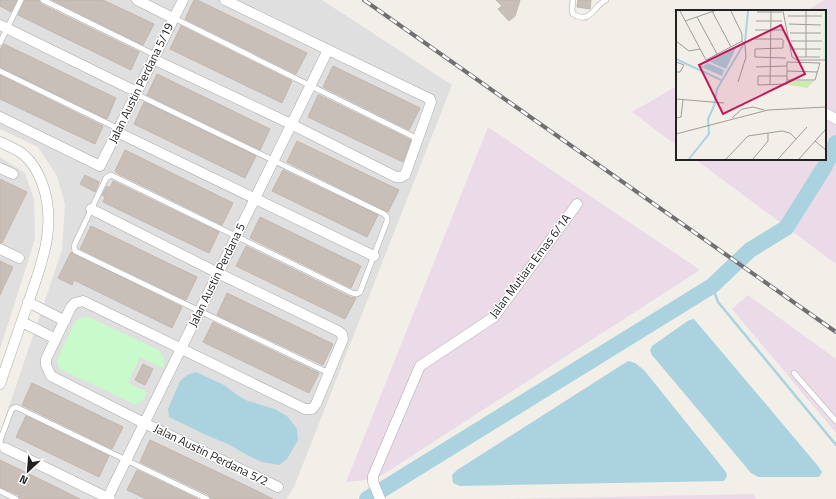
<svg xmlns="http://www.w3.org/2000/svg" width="836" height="499" font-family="'Titillium Web',sans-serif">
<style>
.residential{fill:#e0dfdf}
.industrial{fill:#ebdbe8}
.park{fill:#c8facc}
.water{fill:#aad3df}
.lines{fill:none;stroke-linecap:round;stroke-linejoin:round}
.stream{stroke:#aad3df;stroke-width:2.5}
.river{stroke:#aad3df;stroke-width:16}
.building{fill:#c7bfb8;stroke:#c4b6ab}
.service-casing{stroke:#a9a9a9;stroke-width:6}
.minor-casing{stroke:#a9a9a9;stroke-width:11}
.service{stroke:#fff;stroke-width:5}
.minor{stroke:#fff;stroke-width:10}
.rail-casing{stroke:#707070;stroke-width:4}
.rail{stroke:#fff;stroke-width:2.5;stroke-dasharray:8;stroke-linecap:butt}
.labels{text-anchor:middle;stroke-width:3;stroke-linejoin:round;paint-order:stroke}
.street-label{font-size:12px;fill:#222;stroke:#fff}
.inset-river{fill:none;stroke:#aad3df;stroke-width:2}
.inset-road{fill:none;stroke:#9f9d99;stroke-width:1}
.view{fill:#c2185b;fill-opacity:0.15;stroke:#c2185b;stroke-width:2}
.inset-edge{fill:none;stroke:#222;stroke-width:2}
</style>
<rect width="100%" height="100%" fill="#f2efe9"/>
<path class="residential" d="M 0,0 L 322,0 L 452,85 L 294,487 L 286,499 L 0,499 L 0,433 L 62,250 L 65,204 L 57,176 L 38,147 L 0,129 Z
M 0,157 L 25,173 L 34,199 L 35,239 L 0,349 Z"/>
<path class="industrial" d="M 824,0 L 836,0 L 836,264 L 695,159 L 825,159 L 825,11 L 806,11 Z
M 677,86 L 677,146 L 632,112 Z
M 488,127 L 700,270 L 376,479 L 346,482 Z
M 748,295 L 836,359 L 836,433 L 732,309 Z
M 753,494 L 757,499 L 503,499 Z"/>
<path class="park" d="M 86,316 L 159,350 C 163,356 166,360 163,368 L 140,357 L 128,383 L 147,392 C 144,399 143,404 134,404 L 60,369 L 57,363 L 59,355 L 76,320 Z"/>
<path class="water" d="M 694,319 L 818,466 L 822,472 L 819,477 L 758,477 L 751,473 L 652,355 L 650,350 L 652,346 L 689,320 Z
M 628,361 L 635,363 L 644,370 L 726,472 L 727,476 L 724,481 L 460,486 L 453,483 L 452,475 L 457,470 Z
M 196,372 L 224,385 L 240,397 L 248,401 L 275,409 L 288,417 L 297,429 L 298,440 L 287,459 L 279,465 L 262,462 L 247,455 L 228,444 L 206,435 L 169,417 L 168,409 L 180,381 L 187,375 Z"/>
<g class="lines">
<path class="stream" d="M 712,286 L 718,302 L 836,445"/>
<path class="river" d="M 367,499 L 712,286 L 750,250 L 786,228 L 825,166 L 836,143"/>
</g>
<path class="building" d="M 0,0 L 17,0 L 11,12 L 0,6 Z
M 25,0 L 39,0 L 41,4 L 139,52 L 131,70 L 18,15 Z
M 52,0 L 103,0 L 154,24 L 143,45 Z
M 194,0 L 197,0 L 307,53 L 296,74 L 185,19 Z
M 496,0 L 520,0 L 515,16 L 509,21 L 498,9 L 502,6 Z
M 578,0 L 591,0 L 590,9 L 577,7 Z
M 181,26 L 292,81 L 282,103 L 170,49 Z
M 4,44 L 116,98 L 107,119 L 0,67 L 0,50 Z
M 333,66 L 420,108 L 409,130 L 323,87 Z
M 157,74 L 270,129 L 260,150 L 147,95 Z
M 0,75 L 103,126 L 95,144 L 0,99 Z
M 318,95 L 319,95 L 411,140 L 403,162 L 308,117 Z
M 144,102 L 256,156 L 245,178 L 134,124 Z
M 297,141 L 399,190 L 388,212 L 287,162 Z
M 125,150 L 233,203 L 222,225 L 117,173 L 115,171 Z
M 283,170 L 378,215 L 367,237 L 272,191 Z
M 85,175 L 99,182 L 95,192 L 80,184 Z
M 0,179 L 27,192 L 2,243 L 0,243 Z
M 113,181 L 219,232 L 209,253 L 103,202 L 105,197 L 102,195 L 107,186 L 110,188 Z
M 260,217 L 361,266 L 351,288 L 250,238 Z
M 91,226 L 197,277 L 187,298 L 186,300 L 80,249 Z
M 246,246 L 350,297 L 356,298 L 345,319 L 236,266 Z
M 71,252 L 182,307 L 172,328 L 74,280 L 72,285 L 58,278 Z
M 0,261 L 13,267 L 0,295 Z
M 227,293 L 333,344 L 323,365 L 217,315 Z
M 213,322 L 319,373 L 309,393 L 203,342 Z
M 143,364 L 153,369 L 145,385 L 135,380 Z
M 32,383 L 123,427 L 112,449 L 22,405 Z
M 26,416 L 109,456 L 99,477 L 16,437 Z
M 150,440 L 253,489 L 273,499 L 211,499 L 209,495 L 140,462 Z
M 0,460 L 56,487 L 80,499 L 20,499 L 18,495 L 0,487 Z
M 137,470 L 198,499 L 146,499 L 127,490 Z"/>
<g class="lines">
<g class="service-casing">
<path id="service" d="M 43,0 L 155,55
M 573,0 L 572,10 L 573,14 C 591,25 593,6 606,0
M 174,18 L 418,139
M 0,43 L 21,0
M 0,71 L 119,129
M 136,94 L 384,214 L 387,217 L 387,221 L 360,292 L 357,294 L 352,293 L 111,175 L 106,178 L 74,246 L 75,251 L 329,373
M 794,373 L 836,421
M 5,448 L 1,445 L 0,441 L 11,411 L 12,409 L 16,407 L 207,499
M 0,491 L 16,499"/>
</g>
<g class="minor-casing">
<path id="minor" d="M 137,0 L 173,18
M 0,25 L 137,92
M 153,59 L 291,124 L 396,177 L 401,177 L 405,175 L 431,102 L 430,99 L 225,0
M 825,113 L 836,119
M 0,117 L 100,166 L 183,0
M 117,132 L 374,256
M 0,142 C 8,146 17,149 24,155 C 32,162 38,172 42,183 C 58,225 41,266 27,306 C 18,332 9,358 0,384
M 0,168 L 13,174
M 91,209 L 218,273 L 338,331 L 342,334 L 343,339 L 316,404 L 312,409 L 305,409 L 83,301 L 75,303 L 71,307 L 46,359 L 46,365 L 51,376 L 144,423 L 278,487
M 0,249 L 19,258
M 28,302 L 65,321
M 22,322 L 56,339
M 5,448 L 110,499
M 107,499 L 328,50
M 380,499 L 373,482 L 373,476 L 420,366 L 494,317 L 577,204"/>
</g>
<use href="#service" class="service"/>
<use href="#minor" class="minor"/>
<g class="rail-casing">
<path id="rail" d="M 364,0 L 836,332"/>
</g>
<use href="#rail" class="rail"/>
</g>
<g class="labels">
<g class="street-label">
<text transform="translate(141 83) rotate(-64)" y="4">Jalan Austin Perdana 5/19</text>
<text transform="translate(530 266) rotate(-53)" y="4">Jalan Mutiara Emas 6/1A</text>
<text transform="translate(217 275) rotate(-64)" y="4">Jalan Austin Perdana 5</text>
<text transform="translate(211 455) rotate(26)" y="4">Jalan Austin Perdana 5/2</text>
</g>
</g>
<g transform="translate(676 10)">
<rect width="150" height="150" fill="#f2efe9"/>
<path d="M 113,71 L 138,71 L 131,78 L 112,75 Z" fill="#cdebb0"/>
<path d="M 148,1 L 150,1 L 150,49 L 147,49 Z" fill="#c8facc"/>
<path d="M 60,38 L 50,59 L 34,52 L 35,51 ZM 32,53 L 48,60 L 46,66 L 25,57 Z" fill="#aad3df"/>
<path class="inset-river" d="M 0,49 L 45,70M 13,149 L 33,124 L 32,109 L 38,96 L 41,79 L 69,32 L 72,1"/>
<path class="inset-road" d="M 4,1 L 30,50 L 66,31 L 66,24 L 55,1M 36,1 L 55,37M 107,1 L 116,47 L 121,50 L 150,50M 81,2 L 106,2M 112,6 L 146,6M 21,7 L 41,44M 9,11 L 38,1M 80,11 L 106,11M 113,14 L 145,15M 79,20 L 107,20M 114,23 L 145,23M 78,29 L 106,29 L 108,32M 0,31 L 13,41 L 24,39M 115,31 L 146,31M 107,32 L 107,38 L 79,39 L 79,47 L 110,48M 115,39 L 145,39M 120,47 L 144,47M 130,47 L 130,1M 0,52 L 8,55 L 4,62 L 0,62M 80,57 L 111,56M 111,61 L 141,62M 111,70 L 139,70 L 144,53 L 111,52 L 111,74 L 82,75 L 82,66 L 111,66M 62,72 L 70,47 L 69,35 L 66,31M 94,75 L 95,1M 0,89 L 48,93M 0,108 L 5,107 L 7,90M 56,108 L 66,99 L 77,97 L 88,100M 0,124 L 92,100 L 150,97M 139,131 L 150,140M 50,149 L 72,126 L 106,121 L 114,123 L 120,129M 77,149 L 92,131 L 92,123M 102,149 L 131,117M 123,149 L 150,119"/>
<path class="view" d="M 105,15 L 129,64 L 47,104 L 23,55 Z"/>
<rect width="150" height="150" class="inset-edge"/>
</g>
<g transform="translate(28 471) rotate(206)" stroke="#ffffff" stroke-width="3" paint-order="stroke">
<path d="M0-3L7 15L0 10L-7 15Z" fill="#222222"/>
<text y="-6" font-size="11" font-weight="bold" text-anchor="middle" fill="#222222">N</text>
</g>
</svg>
